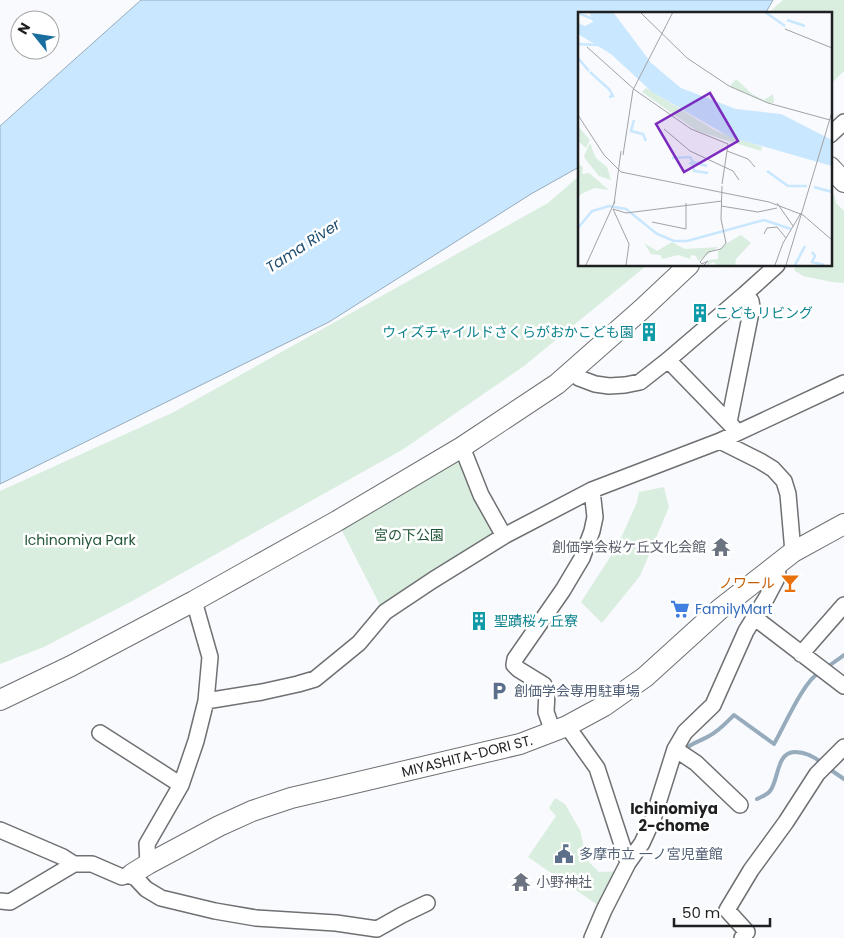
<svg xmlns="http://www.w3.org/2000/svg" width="844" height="938" font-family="Poppins,'Noto Sans JP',sans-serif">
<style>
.green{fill:#daeee0}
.water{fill:#c9e7fe;stroke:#96abbb}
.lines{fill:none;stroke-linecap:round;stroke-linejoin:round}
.stream{stroke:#96abbb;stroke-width:4}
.minor-casing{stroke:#6e7072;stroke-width:18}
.tertiary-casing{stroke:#6e7072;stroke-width:22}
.minor{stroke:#fff;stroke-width:15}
.tertiary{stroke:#fff;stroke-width:20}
.labels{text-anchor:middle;stroke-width:5;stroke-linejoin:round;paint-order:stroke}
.culture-label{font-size:14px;fill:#0d838f;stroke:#fff;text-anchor:start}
.park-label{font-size:14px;fill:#225537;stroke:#fff}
.worship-label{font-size:14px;fill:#5b616d;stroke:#fff;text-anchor:end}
.food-label{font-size:14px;fill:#c56008;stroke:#fff;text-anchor:end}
.shop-label{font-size:14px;fill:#366cbe;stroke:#fff;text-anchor:start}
.service-label{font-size:14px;fill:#4e5e75;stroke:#fff;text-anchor:start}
.street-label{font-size:14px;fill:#1e1f20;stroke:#fff}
.water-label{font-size:15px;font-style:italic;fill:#204f70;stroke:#fff}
.neighbourhood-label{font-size:15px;font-weight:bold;fill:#1e1f20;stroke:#fff}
.inset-river{fill:none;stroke:#c9e7fe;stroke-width:2.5}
.inset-road{fill:none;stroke:#a1a2a5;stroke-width:1}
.view{fill:#7b2cbf;fill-opacity:0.15;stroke:#7b2cbf;stroke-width:2.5}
.inset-edge{fill:none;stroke:#1e1f20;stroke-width:2.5}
</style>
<rect width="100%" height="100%" fill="#f8fafd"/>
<path class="green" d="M 783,0 L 844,0 L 844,71 L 830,85 L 830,14 L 767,14 Z
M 579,176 L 579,265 L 647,265 L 646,266 L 524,366 L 402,450 L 134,600 L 44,647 L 0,664 L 0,491 L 174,412 L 548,203 Z
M 834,194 L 836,203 L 844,211 L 844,283 L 832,282 L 803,276 L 794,270 L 797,265 L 830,265 L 830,198 Z
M 456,454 L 504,536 L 382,609 L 337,521 Z
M 664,487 L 669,507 L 640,576 L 602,623 L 581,602 L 618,545 L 637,502 L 639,492 Z
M 555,798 L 565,804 L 580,830 L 587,860 L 599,872 L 621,871 L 599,906 L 528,857 L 556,816 L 549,808 Z"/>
<path class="water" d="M 141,0 L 773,0 L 765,14 L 579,14 L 579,167 L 531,194 L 329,322 L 0,484 L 0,126 Z"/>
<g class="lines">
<path class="stream" d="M 826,668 L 844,655
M 684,750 C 691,743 701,741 709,736 C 719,731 726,723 734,715 L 774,744 C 784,727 804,680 820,672
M 828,768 L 844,779
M 757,799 C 761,797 767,795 770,791 C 779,780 776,752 795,752 C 806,752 815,757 823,764"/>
<g class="minor-casing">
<path id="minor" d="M 830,135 L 844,122
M 668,360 L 733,427
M 572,370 L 579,378 L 595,384 L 609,386 L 625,385 L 640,382 L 668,360 L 745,294 L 777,265
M 729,422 L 752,307 L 751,301 L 745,294
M 720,441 L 760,461 L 773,469 L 784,481 L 788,494 L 793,552
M 462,447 L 481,495 L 504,536
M 755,618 L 844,686
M 801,654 L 844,605
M 206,701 L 262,692 L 298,684 L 315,679 L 359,643 L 385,612 L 433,580 L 504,536 L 592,490 L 720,441 L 844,383
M 567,726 L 597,768 L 628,863
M 553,732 L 546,712 L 547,692 L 544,685 L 518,669 L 514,665 L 515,659 L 563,590 L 582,558 L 592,531 L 595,517 L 592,490
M 100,733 L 181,785
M 675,749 L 696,763 L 740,805
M 0,830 L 63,857 L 74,864
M 148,864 L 147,844 L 181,785 L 196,741 L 206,701 L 210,657 L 194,601
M 0,901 L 10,902 L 74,864 L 92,864 L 122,877 L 132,874 L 146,889 L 161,898 L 215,911 L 256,918 L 336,923 L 377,929
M 377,929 L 402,915 L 427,903
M 592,938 L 604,910 L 628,863 L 642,843 L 653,819 L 675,749 L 685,732 L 713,705 L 746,631 L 767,597 L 778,576 L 777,564
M 742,938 L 747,932 L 727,910 L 751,870 L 786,822 L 817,774 L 844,747"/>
</g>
<g class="tertiary-casing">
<path id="tertiary" d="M 830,167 L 844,182
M 0,700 L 71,666 L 194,601 L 337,521 L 462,447 L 557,384 L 641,310 L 689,265
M 132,874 L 148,864 L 219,826 L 252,811 L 291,798 L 520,744 L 567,726 L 604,706 L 645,677 L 720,609 L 793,552 L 844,524"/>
</g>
<use href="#minor" class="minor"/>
<use href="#tertiary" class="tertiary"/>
</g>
<defs>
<g id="building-bare" transform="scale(1.5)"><path d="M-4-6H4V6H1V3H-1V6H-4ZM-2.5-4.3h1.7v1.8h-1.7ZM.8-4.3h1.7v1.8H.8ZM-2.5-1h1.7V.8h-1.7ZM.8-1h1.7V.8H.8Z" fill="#0f9aa8" stroke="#fff" stroke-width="2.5" paint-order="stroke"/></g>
<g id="temple-bare" transform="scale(1.5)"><path d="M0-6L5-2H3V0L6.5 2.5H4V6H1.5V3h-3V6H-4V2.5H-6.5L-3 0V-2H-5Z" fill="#6b7280" stroke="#fff" stroke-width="2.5" paint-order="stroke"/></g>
<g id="bar-bare" transform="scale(1.5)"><path d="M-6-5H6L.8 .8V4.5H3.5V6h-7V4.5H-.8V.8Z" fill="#e8710a" stroke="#fff" stroke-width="2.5" paint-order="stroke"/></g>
<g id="supermarket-bare" transform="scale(1.5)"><path d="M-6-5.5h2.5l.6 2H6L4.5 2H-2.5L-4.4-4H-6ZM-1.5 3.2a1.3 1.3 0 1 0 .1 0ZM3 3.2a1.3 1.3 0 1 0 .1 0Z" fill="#3f7fe0" stroke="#fff" stroke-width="2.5" paint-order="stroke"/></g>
<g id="parking-bare" transform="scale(1.5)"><path d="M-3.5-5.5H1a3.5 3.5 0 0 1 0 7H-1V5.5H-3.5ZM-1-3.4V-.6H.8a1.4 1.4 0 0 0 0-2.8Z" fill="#5c6f8a" stroke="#fff" stroke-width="2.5" paint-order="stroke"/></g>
<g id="civic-bare" transform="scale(1.5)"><path d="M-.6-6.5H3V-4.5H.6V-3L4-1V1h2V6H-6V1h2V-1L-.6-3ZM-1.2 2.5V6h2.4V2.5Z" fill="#5c6f8a" stroke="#fff" stroke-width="2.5" paint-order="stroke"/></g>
</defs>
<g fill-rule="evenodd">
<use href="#building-bare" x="700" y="313"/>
<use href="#building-bare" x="649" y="332"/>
<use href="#temple-bare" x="721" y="547"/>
<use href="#bar-bare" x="790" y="583"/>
<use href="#supermarket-bare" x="680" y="609"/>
<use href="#building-bare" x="479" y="621"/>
<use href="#parking-bare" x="499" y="691"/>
<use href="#civic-bare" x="564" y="854"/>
<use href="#temple-bare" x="521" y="882"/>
</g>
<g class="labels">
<g class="culture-label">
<text x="715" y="318">こどもリビング</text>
<text x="634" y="337" text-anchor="end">ウィズチャイルドさくらがおかこども園</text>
<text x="494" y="626">聖蹟桜ヶ丘寮</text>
</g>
<g class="park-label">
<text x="409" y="540">宮の下公園</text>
<text x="80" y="545">Ichinomiya Park</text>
</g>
<g class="worship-label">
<text x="706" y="552">創価学会桜ケ丘文化会館</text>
<text x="536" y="887" text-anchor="start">小野神社</text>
</g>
<g class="food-label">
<text x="775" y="588">ノワール</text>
</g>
<g class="shop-label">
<text x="695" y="614">FamilyMart</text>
</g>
<g class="service-label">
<text x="514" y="696">創価学会専用駐車場</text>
<text x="579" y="859">多摩市立 一ノ宮児童館</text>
</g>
<g class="street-label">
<text transform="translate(467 756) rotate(-14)" y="5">MIYASHITA-DORI ST.</text>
</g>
<g class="water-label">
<text transform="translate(303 246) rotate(-33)" y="5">Tama River</text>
</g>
<g class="neighbourhood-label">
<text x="674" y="814">Ichinomiya<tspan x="674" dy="17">2-chome</tspan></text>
</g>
</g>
<g transform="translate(578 12)">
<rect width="254" height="254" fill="#f8fafd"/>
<path d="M 158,67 L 174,82 L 186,88 L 195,82 L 196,91 L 190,91 L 152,74 ZM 68,76 L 138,119 L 184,135 L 183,139 L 119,119 L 64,80 ZM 0,114 L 12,128 L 8,136 L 0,129 ZM 12,131 L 18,146 L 29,155 L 33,168 L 21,164 L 8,148 L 6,144 ZM 0,152 L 5,155 L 4,162 L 11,161 L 31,178 L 17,176 L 3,182 L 0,186 ZM 163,223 L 173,231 L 158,247 L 157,253 L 138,253 L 136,250 L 128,253 L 131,248 L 140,247 L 140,239 L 149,231 ZM 94,230 L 107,237 L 141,235 L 148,230 L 120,249 L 118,244 L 113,243 L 112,247 L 100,243 L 85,247 L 82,243 L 73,242 L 66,231 L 79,239 Z" fill="#daeee0"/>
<path d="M 11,0 L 35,0 L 74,52 L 103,76 L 158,97 L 203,102 L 254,128 L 254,154 L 152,125 L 74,80 L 33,42 L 0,22 L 0,11 L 7,14 L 15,10 Z" fill="#c9e7fe"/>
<path class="inset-river" d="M 187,0 L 207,14M 0,1 L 15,7M 209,8 L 227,14M 0,32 L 19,33M 0,46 L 11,59M 74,53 L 91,69M 12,60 L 31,77 L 35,84 L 31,85M 56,108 L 53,119 L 65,122 L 68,129M 94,146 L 112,145 L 115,150 L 129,154M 111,151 L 115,152 L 116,159 L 130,161M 189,159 L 210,174 L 229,174M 236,175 L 254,180M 0,216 L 14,199 L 31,194 L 48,197 L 79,222 L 96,229 L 109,229 L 186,208 L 213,217M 234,240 L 237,244 L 234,250 L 246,253M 217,253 L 227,234"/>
<path class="inset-road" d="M 62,0 L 109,46 L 151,74 L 190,91 L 252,108M 207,17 L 254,36M 9,35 L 57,78 L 113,117 L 150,132 L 149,139M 0,103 L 26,143 L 43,160 L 191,190 L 225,203 L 254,228M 86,117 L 112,139 L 155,159 L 161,168M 45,143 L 55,78 L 95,0M 144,172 L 149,139 L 170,147 L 177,155M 199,191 L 215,214M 36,192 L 43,139M 143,194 L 180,200 L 199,196M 35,197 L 48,201 L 144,189M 35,197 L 51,232 L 48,253M 74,210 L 108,217 L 108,191M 186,222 L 189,216 L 199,215 L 208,226M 8,253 L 37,189M 126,253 L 130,249 L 124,252 L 122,250 L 130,240 L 143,237 L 148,231 L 143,207 L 144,174M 197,253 L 205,231 L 223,201M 208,253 L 254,100"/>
<path class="view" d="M 132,81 L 160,129 L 106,160 L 78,112 Z"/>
<rect width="254" height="254" class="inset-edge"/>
</g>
<g transform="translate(35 35) rotate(300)"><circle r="24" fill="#ffffff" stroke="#a5a5a6"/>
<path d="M0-4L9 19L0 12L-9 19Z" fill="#1a6e9f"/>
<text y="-8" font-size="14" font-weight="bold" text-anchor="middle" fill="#1e1f20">N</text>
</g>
<path d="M674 918v8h96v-8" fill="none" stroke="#1e1f20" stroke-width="2.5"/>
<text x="682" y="918" font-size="15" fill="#1e1f20" stroke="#ffffff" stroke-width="4" paint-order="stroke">50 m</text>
</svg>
